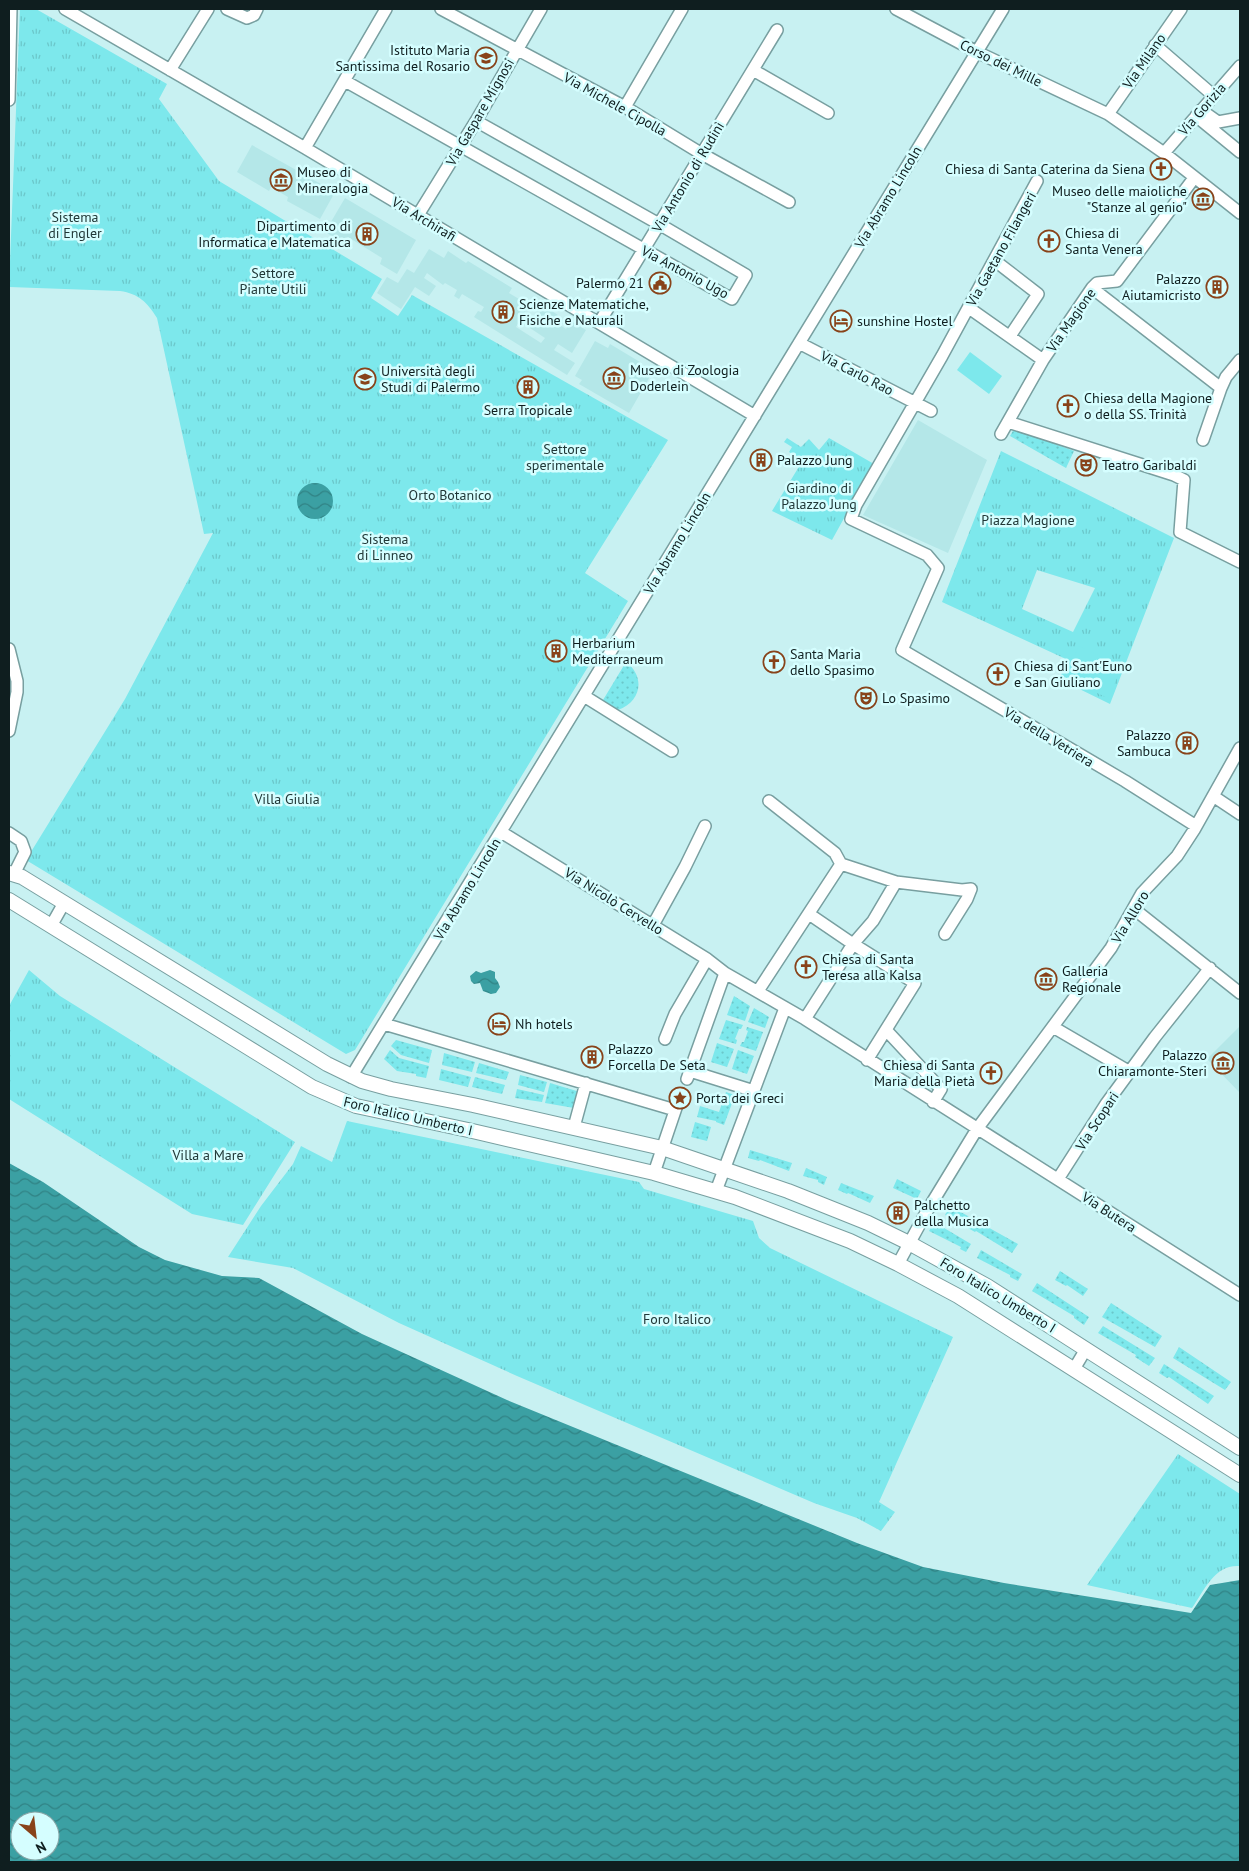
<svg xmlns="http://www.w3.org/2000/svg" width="1249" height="1871" font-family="'PT Sans',sans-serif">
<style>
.built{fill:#b4e7e8}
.grass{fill:url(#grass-dots)}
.park{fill:url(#park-tufts);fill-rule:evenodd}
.pitch{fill:#7de8ec}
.water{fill:url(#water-waves);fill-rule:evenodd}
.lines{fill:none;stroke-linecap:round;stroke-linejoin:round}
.minor-tunnel{stroke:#acd1d2;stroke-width:11;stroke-dasharray:11 5.5;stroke-linecap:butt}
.minor-casing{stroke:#789fa0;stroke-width:14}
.major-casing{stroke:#789fa0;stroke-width:16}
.minor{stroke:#fff;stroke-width:11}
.major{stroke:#fff;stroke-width:14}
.labels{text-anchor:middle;stroke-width:5;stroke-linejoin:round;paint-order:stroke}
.poi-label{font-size:14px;fill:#0f1e1f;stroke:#d5feff;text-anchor:start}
.street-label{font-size:14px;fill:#0f1e1f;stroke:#d5feff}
.park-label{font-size:14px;fill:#213838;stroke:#d5feff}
</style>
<defs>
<pattern id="grass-dots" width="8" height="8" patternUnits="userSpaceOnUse" patternTransform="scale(1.25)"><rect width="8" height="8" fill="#7de8ec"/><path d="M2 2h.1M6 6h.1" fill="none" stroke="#6bc7ca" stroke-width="1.8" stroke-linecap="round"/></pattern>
<pattern id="park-tufts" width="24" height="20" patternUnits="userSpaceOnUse" patternTransform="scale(1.25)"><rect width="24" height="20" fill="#7de8ec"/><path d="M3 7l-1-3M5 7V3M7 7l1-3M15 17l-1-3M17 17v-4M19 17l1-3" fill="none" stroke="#6bc7ca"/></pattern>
<pattern id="water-waves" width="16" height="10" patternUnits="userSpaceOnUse" patternTransform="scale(1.25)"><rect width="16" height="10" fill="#3ba0a3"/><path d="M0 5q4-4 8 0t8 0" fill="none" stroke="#308284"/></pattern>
</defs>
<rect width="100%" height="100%" fill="#c8f1f2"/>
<path class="built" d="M 252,145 L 335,192 L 320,219 L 287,201 L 288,197 L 271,187 L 269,191 L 237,172 Z
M 345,198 L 416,240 L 397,274 L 380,264 L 382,258 L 348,237 L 344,243 L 325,232 Z
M 429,249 L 444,258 L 448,251 L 466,263 L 468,261 L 512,288 L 509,293 L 529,305 L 516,327 L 541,343 L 545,338 L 530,328 L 544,306 L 558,315 L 554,321 L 566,329 L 571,321 L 586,330 L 572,353 L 558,344 L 554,350 L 575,363 L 567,375 L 474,317 L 478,311 L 481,312 L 484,307 L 462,294 L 459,299 L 454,296 L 457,290 L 445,283 L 443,285 L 427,273 L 424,278 L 436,286 L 429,296 L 415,287 L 401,309 L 377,293 L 387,277 L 398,283 L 407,269 L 414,273 Z
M 595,341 L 608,348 L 610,344 L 640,362 L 638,366 L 652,373 L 629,413 L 579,384 L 582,380 L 575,376 Z
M 918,420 L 987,460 L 948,553 L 863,515 Z
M 1240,1026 L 1240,1093 L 1207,1059 Z"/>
<path class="grass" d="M 1014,429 L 1074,451 L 1066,468 L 1010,436 Z
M 626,662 C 646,677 641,702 618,710 L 603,700 Z
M 734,996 L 750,1006 L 745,1021 L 727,1015 Z
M 754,1008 L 769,1017 L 765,1028 L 748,1022 Z
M 726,1020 L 743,1025 L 741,1029 L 739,1029 L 735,1039 L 737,1040 L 736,1044 L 719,1039 Z
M 747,1027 L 763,1032 L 756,1051 L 740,1046 L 742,1042 L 744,1042 L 748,1031 L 746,1030 Z
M 396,1040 L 432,1050 L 429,1063 L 401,1055 L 391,1046 Z
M 717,1043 L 734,1049 L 727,1067 L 711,1062 Z
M 390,1050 L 399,1058 L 429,1066 L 426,1078 L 416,1076 L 416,1074 L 397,1071 L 384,1059 Z
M 738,1050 L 754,1056 L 747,1074 L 732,1069 Z
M 444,1053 L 475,1062 L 472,1072 L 442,1065 Z
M 479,1063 L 509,1072 L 506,1080 L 476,1073 Z
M 441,1069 L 471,1077 L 468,1087 L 439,1080 Z
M 520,1075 L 547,1082 L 544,1092 L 518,1085 Z
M 475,1077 L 505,1085 L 502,1094 L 472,1087 Z
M 550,1083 L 580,1092 L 574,1108 L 545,1103 Z
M 517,1089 L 544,1095 L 542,1102 L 515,1098 Z
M 726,1092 L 735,1095 L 724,1125 L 716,1122 L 716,1121 L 697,1117 L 700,1106 L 719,1112 Z
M 695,1122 L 711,1127 L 707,1141 L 691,1137 Z
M 750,1150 L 792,1163 L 789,1171 L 760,1160 L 759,1161 L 748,1158 Z
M 806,1168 L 827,1177 L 824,1185 L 818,1182 L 818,1180 L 803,1176 Z
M 897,1179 L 921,1191 L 917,1199 L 893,1188 Z
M 841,1183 L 874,1196 L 870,1203 L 848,1193 L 847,1194 L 838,1190 Z
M 950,1206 L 1018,1244 L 1012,1253 L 976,1231 L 975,1232 L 959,1223 L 959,1221 L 945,1215 Z
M 934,1222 L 971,1244 L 966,1252 L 960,1249 L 961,1247 L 929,1231 Z
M 981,1250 L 1022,1274 L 1018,1281 L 1010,1277 L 1010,1275 L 977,1258 Z
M 1060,1271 L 1088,1289 L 1083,1296 L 1067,1285 L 1066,1286 L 1055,1280 Z
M 1037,1283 L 1089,1317 L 1084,1325 L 1074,1318 L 1074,1316 L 1032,1291 Z
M 1111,1303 L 1162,1336 L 1155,1347 L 1102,1317 Z
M 1103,1326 L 1155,1358 L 1149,1366 L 1135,1357 L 1136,1355 L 1098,1333 Z
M 1179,1347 L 1231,1382 L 1225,1390 L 1173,1358 Z
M 1164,1364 L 1214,1396 L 1208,1404 L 1169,1377 L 1167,1378 L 1159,1373 Z"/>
<path class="park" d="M 20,9 L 36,9 L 167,84 L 159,99 L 219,181 L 382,279 L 371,298 L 398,316 L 412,295 L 668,440 L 585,573 L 628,601 L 355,1050 L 346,1054 L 26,860 L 125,699 L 213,533 L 204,534 L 157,318 C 147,302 139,294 120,291 L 9,287 Z
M 787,438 L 801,447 L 809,439 L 819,450 L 829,438 L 874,464 L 832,540 L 772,511 L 803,460 L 789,452 L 792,447 L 784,442 Z
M 1001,451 L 1174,538 L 1110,704 L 1059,679 L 1068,660 L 942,602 ZM 1037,570 L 1095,588 L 1073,632 L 1022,609 Z
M 29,970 L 60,996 L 295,1142 L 243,1225 L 192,1214 L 9,1099 L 9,1006 Z
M 347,1121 L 639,1182 L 644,1189 L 753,1221 L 759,1238 L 770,1248 L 953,1337 L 879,1502 L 895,1512 L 881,1531 L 857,1518 L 814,1503 L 517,1376 L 399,1323 L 293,1268 L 228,1257 L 261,1206 L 293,1164 L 301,1146 L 332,1162 Z
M 1178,1454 L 1240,1494 L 1240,1566 C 1215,1564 1205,1589 1192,1608 L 1087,1585 Z"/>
<path class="pitch" d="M 970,352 L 1002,376 L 989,394 L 957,370 Z
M 1079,646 L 1122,667 L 1108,698 L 1064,678 Z"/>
<path class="water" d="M297 501a18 18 0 1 1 36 0a18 18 0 1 1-36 0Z
M 490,970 L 495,972 L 495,978 L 498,982 L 500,987 L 496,993 L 491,994 L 483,991 L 480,983 L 474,984 L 471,981 L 470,976 L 476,971 L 481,973 Z
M 9,1163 L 43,1182 L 139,1247 L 165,1260 L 222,1276 L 259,1278 L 362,1334 L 507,1400 L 857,1543 L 923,1567 L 1004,1583 L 1191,1613 L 1210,1585 L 1240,1580 L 1240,1862 L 9,1862 ZM 20,1821 L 50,1821 L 50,1851 L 20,1851 Z"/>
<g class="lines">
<path class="minor-tunnel" d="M 679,1099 L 687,1079"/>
<g class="minor-casing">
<path id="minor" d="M 65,9 L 305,148 L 755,416
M 227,9 L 247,18 L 254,15 L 257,9
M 441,9 L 625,107 L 702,154 L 789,202
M 896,9 L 977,52 L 1108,114 L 1164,153 L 1240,213
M 1155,45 L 1214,96
M 170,70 L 208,9
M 753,70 L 828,113
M 345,81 L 732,299 L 746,275 L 659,224 L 476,121
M 9,100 L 11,9
M 625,107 L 682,9
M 1201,110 L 1218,122 L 1240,118
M 1108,114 L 1181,9
M 1196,116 L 1240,152
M 305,148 L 386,9
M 1164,153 L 1240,66
M 1037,181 L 942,356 L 856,505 L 851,519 L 927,555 L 938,568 L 902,650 L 1125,781 L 1196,826
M 418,215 L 476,121 L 541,9
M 994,260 L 1038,294 L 1010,336
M 1092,288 L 1221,388
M 969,308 L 1043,360
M 599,323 L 777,30
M 799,343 L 931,411
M 1008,422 L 1174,475 L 1184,480 L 1180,532 L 1240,562
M 1001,434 L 1043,360 L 1092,288 L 1097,283 L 1117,281 L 1194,178
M 1203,440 L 1221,388 L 1226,377 L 1240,360
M 9,649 L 17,681 L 17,692 L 9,731
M 584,696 L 672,751
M 1213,796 L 1240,814
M 769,801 L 835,853 L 841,864
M 501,832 L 707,959 L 725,973 L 805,1019 L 1240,1295
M 9,833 L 21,841 L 25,852 L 14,874
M 841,864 L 896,882 L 962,890 L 971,889 L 967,899 L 945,934
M 1134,909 L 1240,993
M 809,914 L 853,944 L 915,983 L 867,1060
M 653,925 L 685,867 L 705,826
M 51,926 L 64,903
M 758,991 L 841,864
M 805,1019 L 853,944 L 873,921 L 896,882
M 384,1024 L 675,1110
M 1053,1027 L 1130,1072
M 886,1030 L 941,1089 L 933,1102
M 665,1039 L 675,1014 L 707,959
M 690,1071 L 754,1091
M 351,1077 L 1003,9
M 687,1079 L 725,973
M 574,1127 L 586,1083
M 654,1173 L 679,1099
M 1058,1179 L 1106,1104 L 1155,1037 L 1210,968
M 716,1191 L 785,1008
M 898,1264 L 927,1211 L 977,1129 L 1111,948 L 1142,893 L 1177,856 L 1194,830 L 1240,748
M 1074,1369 L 1086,1349"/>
</g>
<g class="major-casing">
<path id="major" d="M 9,873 L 22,877 L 327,1064 L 362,1081 L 391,1089 L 473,1105 L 662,1148 L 788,1191 L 868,1223 L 909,1243 L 987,1286 L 1240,1448
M 9,900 L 312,1087 L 356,1106 L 468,1130 L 654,1173 L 735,1197 L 850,1241 L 898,1264 L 958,1296 L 1240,1475"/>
</g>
<use href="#minor" class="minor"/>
<use href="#major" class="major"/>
</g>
<defs>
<g id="school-ring" transform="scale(1.125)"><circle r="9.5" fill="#d5feff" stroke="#88431a" stroke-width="1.5"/><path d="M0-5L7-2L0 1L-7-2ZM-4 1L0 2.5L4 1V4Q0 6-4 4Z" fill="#88431a"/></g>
<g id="church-ring" transform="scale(1.125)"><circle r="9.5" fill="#d5feff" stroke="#88431a" stroke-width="1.5"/><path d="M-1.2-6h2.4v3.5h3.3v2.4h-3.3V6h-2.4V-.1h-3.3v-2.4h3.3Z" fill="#88431a"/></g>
<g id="museum-ring" transform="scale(1.125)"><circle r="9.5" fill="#d5feff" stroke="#88431a" stroke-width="1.5"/><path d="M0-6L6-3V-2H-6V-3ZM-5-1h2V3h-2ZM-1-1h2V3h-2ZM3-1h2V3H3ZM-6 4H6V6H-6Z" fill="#88431a"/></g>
<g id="building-ring" transform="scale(1.125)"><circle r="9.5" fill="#d5feff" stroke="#88431a" stroke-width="1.5"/><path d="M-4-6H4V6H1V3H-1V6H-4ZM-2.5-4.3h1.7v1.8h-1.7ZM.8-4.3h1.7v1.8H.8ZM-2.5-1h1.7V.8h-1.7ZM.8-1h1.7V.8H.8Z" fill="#88431a"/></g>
<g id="civic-ring" transform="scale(1.125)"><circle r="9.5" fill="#d5feff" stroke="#88431a" stroke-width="1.5"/><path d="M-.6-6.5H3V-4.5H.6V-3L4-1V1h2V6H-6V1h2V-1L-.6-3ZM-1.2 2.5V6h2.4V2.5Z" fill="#88431a"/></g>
<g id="hotel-ring" transform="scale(1.125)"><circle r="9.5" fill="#d5feff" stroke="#88431a" stroke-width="1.5"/><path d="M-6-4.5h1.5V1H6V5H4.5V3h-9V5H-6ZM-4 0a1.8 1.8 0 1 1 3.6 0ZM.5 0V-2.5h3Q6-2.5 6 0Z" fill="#88431a"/></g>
<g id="university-ring" transform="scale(1.125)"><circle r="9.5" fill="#d5feff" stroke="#88431a" stroke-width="1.5"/><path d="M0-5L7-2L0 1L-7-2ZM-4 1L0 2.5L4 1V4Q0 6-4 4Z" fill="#88431a"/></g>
<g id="theatre-ring" transform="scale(1.125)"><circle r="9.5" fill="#d5feff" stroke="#88431a" stroke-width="1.5"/><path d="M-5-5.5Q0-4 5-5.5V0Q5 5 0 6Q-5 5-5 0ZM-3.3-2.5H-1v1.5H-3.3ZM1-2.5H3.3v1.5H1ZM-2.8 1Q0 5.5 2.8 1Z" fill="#88431a"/></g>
<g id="sight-ring" transform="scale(1.125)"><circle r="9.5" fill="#d5feff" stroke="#88431a" stroke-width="1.5"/><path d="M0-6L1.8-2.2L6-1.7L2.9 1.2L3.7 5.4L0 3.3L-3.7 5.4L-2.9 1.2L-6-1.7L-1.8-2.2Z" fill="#88431a"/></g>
</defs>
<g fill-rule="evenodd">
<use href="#school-ring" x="486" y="58"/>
<use href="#church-ring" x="1161" y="169"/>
<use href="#museum-ring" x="281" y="180"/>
<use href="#museum-ring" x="1203" y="199"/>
<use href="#building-ring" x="367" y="234"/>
<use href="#church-ring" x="1049" y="241"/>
<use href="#civic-ring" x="660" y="283"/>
<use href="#building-ring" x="1217" y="287"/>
<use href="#building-ring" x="503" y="312"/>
<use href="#hotel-ring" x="841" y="321"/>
<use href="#museum-ring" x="614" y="378"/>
<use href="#university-ring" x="365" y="379"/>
<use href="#building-ring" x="528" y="387"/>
<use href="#church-ring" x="1068" y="406"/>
<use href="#building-ring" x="761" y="460"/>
<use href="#theatre-ring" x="1086" y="465"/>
<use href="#building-ring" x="556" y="651"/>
<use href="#church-ring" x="774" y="662"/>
<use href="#church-ring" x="998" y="674"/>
<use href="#theatre-ring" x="866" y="698"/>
<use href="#building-ring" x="1187" y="743"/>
<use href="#church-ring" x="806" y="967"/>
<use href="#museum-ring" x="1046" y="979"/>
<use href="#hotel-ring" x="499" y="1024"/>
<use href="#building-ring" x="592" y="1057"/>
<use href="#museum-ring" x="1223" y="1063"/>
<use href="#church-ring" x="991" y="1073"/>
<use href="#sight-ring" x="680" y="1098"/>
<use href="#building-ring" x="898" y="1213"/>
</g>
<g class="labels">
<g class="poi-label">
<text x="470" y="55" text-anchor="end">Istituto Maria<tspan x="470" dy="16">Santissima del Rosario</tspan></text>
<text x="1145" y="174" text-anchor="end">Chiesa di Santa Caterina da Siena</text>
<text x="297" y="177">Museo di<tspan x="297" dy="16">Mineralogia</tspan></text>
<text x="1187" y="196" text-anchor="end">Museo delle maioliche<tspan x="1187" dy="16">"Stanze al genio"</tspan></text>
<text x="351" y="231" text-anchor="end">Dipartimento di<tspan x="351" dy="16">Informatica e Matematica</tspan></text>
<text x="1065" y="238">Chiesa di<tspan x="1065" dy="16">Santa Venera</tspan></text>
<text x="1201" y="284" text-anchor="end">Palazzo<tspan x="1201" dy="16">Aiutamicristo</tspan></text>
<text x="644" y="288" text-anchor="end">Palermo 21</text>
<text x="519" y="309">Scienze Matematiche,<tspan x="519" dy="16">Fisiche e Naturali</tspan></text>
<text x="857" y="326">sunshine Hostel</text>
<text x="630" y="375">Museo di Zoologia<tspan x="630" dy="16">Doderlein</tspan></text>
<text x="381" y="376">Università degli<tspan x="381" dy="16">Studi di Palermo</tspan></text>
<text x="1084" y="403">Chiesa della Magione<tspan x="1084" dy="16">o della SS. Trinità</tspan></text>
<text x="528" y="415" text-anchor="middle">Serra Tropicale</text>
<text x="777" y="465">Palazzo Jung</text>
<text x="1102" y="470">Teatro Garibaldi</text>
<text x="572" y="648">Herbarium<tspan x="572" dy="16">Mediterraneum</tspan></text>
<text x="790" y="659">Santa Maria<tspan x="790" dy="16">dello Spasimo</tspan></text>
<text x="1014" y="671">Chiesa di Sant'Euno<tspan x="1014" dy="16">e San Giuliano</tspan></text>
<text x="882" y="703">Lo Spasimo</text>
<text x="1171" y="740" text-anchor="end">Palazzo<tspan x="1171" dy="16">Sambuca</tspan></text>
<text x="822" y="964">Chiesa di Santa<tspan x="822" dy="16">Teresa alla Kalsa</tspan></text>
<text x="1062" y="976">Galleria<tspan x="1062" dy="16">Regionale</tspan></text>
<text x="515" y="1029">Nh hotels</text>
<text x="608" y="1054">Palazzo<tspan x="608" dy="16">Forcella De Seta</tspan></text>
<text x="1207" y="1060" text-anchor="end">Palazzo<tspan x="1207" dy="16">Chiaramonte-Steri</tspan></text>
<text x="975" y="1070" text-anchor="end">Chiesa di Santa<tspan x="975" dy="16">Maria della Pietà</tspan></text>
<text x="696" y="1103">Porta dei Greci</text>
<text x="914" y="1210">Palchetto<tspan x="914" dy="16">della Musica</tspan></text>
</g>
<g class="street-label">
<text transform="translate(1144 61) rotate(-55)" y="5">Via Milano</text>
<text transform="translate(1001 63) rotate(26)" y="5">Corso dei Mille</text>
<text transform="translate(615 104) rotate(29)" y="5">Via Michele Cipolla</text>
<text transform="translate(1202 109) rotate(-49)" y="5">Via Gorizia</text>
<text transform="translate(480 112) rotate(-60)" y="5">Via Gaspare Mignosi</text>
<text transform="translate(688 177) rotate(-59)" y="5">Via Antonio di Rudinì</text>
<text transform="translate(888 197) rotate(-59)" y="5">Via Abramo Lincoln</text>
<text transform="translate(424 219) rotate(31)" y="5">Via Archirafi</text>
<text transform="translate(1001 249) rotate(-61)" y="5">Via Gaetano Filangeri</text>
<text transform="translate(685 272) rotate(28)" y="5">Via Antonio Ugo</text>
<text transform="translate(1071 320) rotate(-55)" y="5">Via Magione</text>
<text transform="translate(857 373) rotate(27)" y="5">Via Carlo Rao</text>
<text transform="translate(677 543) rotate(-59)" y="5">Via Abramo Lincoln</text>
<text transform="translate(1049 737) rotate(31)" y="5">Via della Vetriera</text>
<text transform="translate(467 889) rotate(-59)" y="5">Via Abramo Lincoln</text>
<text transform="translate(614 901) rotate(32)" y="5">Via Nicolò Cervello</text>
<text transform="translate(1130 917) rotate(-59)" y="5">Via Alloro</text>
<text transform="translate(408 1116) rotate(13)" y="5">Foro Italico Umberto I</text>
<text transform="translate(1097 1121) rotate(-57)" y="5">Via Scopari</text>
<text transform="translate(1109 1212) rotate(33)" y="5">Via Butera</text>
<text transform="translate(998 1295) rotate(31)" y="5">Foro Italico Umberto I</text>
</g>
<g class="park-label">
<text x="75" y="222">Sistema<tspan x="75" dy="16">di Engler</tspan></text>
<text x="273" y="278">Settore<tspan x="273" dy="16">Piante Utili</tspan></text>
<text x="565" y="454">Settore<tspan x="565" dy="16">sperimentale</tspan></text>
<text x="819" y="493">Giardino di<tspan x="819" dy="16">Palazzo Jung</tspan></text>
<text x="450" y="500">Orto Botanico</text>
<text x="1028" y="525">Piazza Magione</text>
<text x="385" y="544">Sistema<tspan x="385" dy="16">di Linneo</tspan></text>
<text x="287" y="804">Villa Giulia</text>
<text x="208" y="1160">Villa a Mare</text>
<text x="677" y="1324">Foro Italico</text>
</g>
</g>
<rect width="1249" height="1871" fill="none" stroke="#0f1e1f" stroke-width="20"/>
<g transform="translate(35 1836) rotate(152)"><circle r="24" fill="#d5feff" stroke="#86a4a5"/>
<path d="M0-4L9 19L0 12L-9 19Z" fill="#88431a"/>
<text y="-8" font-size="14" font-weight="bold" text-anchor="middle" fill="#0f1e1f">N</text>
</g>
</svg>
